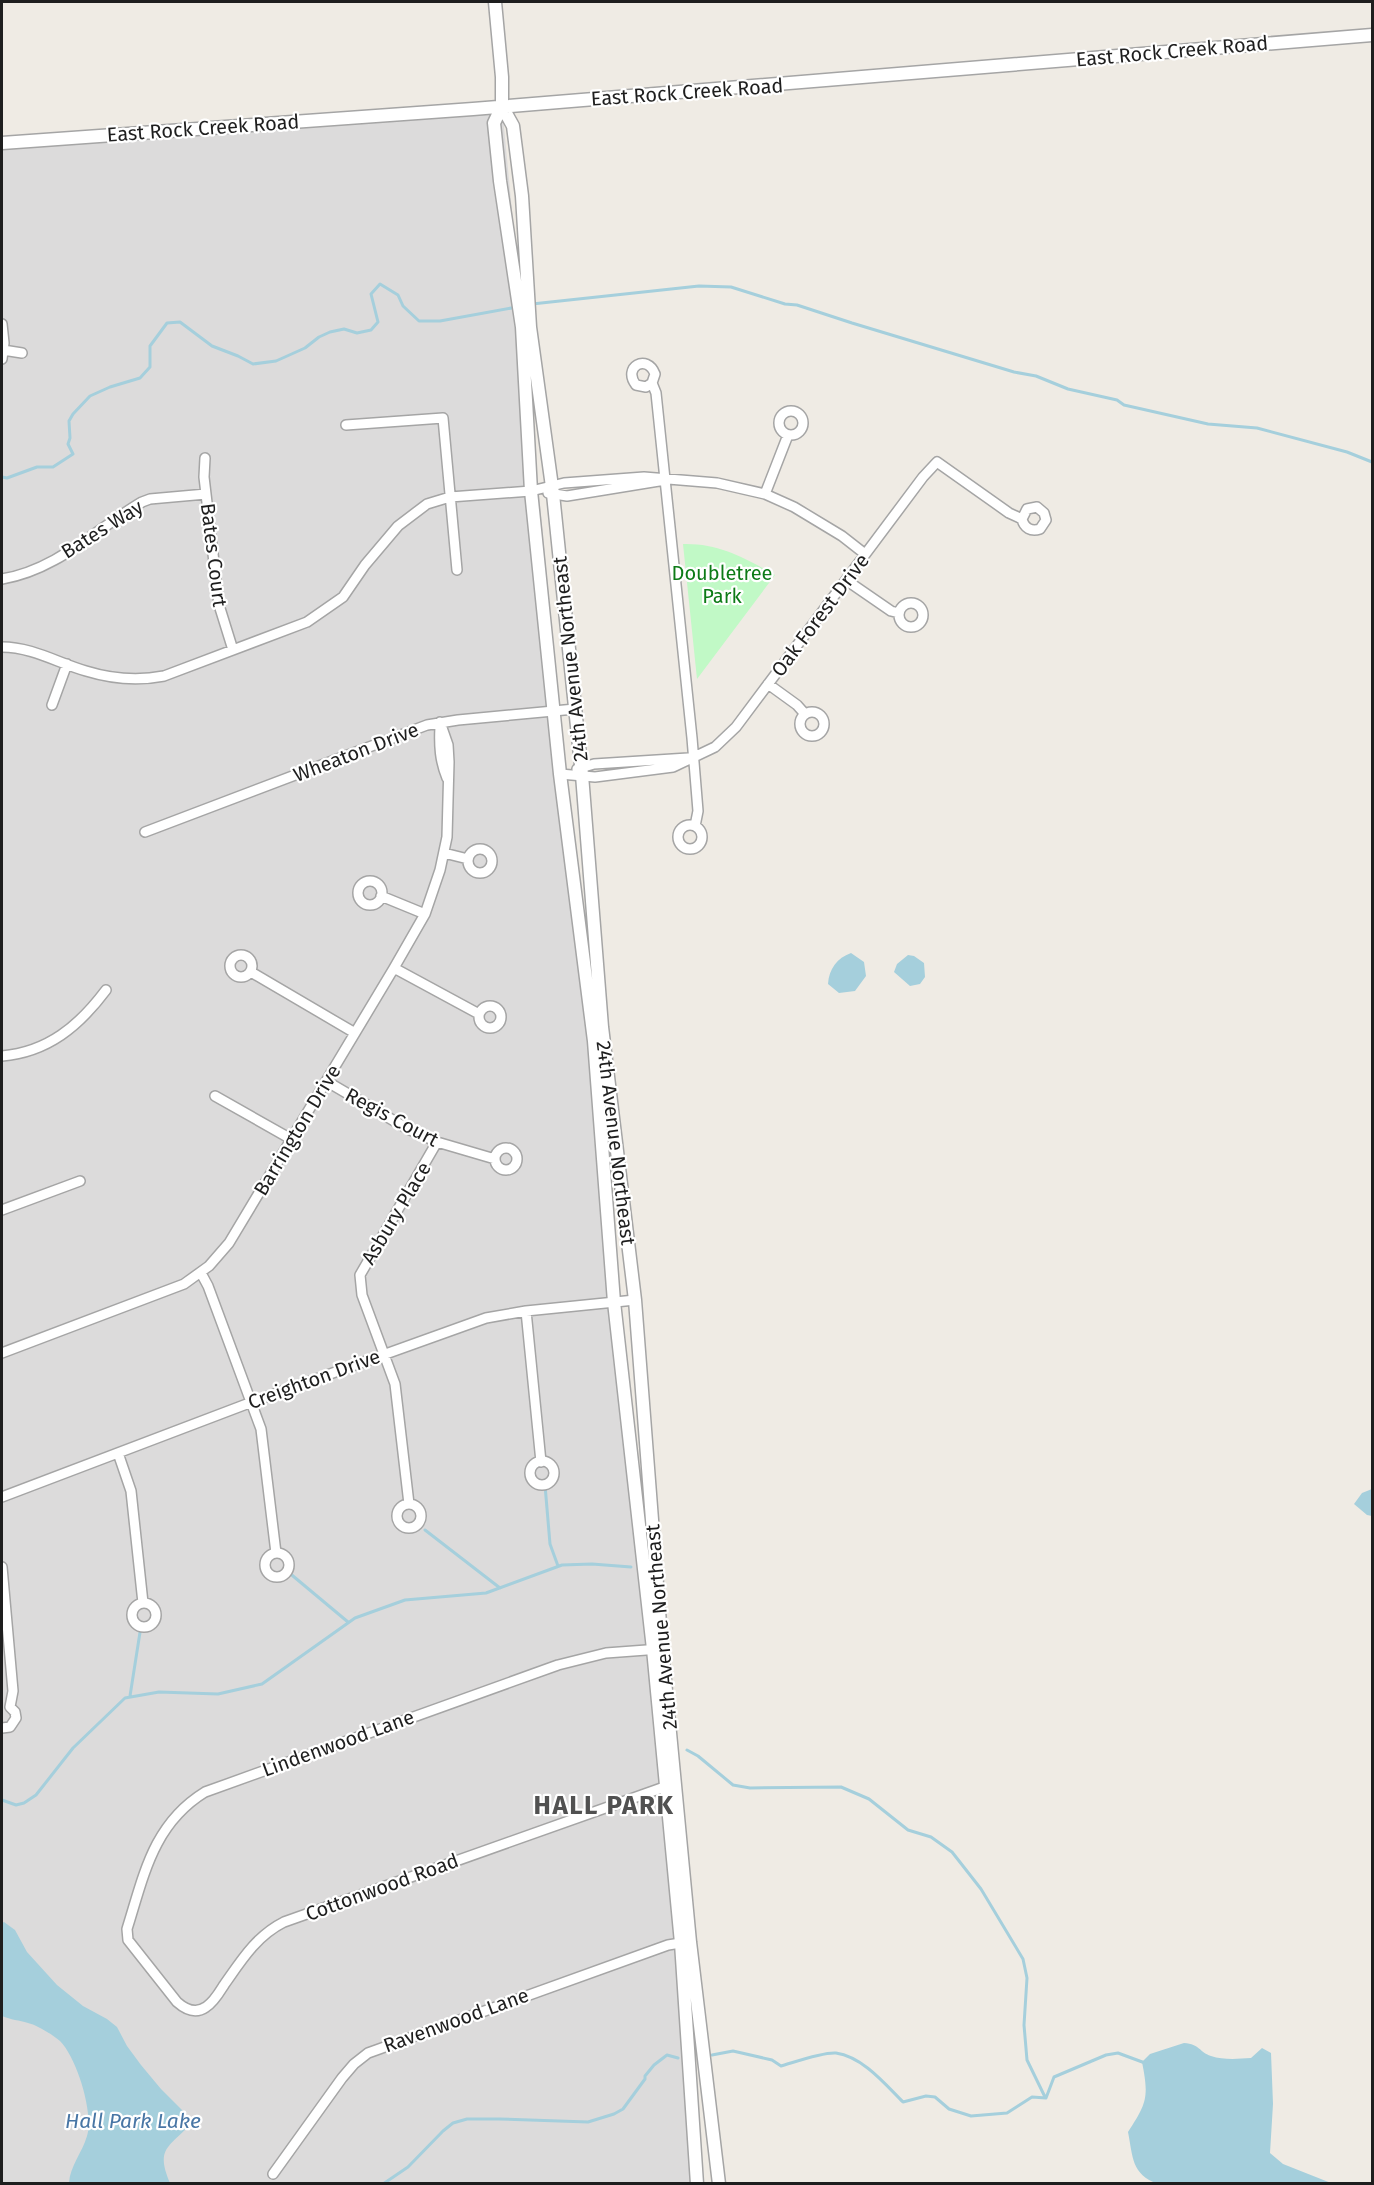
<svg xmlns="http://www.w3.org/2000/svg" width="1374" height="2185" font-family="'Fira Sans',sans-serif">
<style>
.residential{fill:#dcdbdb}
.park{fill:#c1f9c6}
.water{fill:#a5cfdc}
.lines{fill:none;stroke-linecap:round;stroke-linejoin:round}
.stream{stroke:#a5cfdc;stroke-width:3}
.minor-casing{stroke:#a5a5a5;stroke-width:12}
.tertiary-casing{stroke:#a5a5a5;stroke-width:15}
.minor{stroke:#fff;stroke-width:9}
.tertiary{stroke:#fff;stroke-width:12}
.labels{text-anchor:middle;stroke-width:4.5;stroke-linejoin:round;paint-order:stroke}
.street-label{font-size:20px;fill:#1e1e1e;stroke:#fff}
.park-label{font-size:20px;fill:#0d7b17;stroke:#fff}
.water-label{font-size:21px;font-style:italic;fill:#4876a5;stroke:#fff}
.district-label{font-size:26px;font-weight:bold;letter-spacing:1.5px;fill:#515151;stroke:#fff}
</style>
<rect width="100%" height="100%" fill="#efebe4"/>
<path class="residential" d="M 502,106 L 700,2183 L 2,2184 L 2,146 Z"/>
<path class="park" d="M 683,544 C 719,543 745,558 775,575 L 697,679 Z"/>
<path class="water" d="M 851,953 L 864,962 L 866,976 L 855,991 L 839,993 L 828,984 C 829,969 837,958 851,953 Z
M 908,955 L 914,956 L 924,963 L 925,977 L 920,984 L 910,986 L 894,972 L 897,964 Z
M 1372,1489 L 1372,1516 L 1367,1515 L 1354,1504 L 1362,1493 Z
M 4,1922 L 15,1930 L 27,1952 L 57,1985 L 83,2006 L 107,2019 L 117,2027 L 127,2046 L 141,2065 L 161,2089 L 185,2113 L 189,2126 C 167,2148 156,2150 170,2183 L 69,2183 C 70,2166 82,2153 87,2136 C 94,2114 77,2058 60,2041 C 53,2035 37,2025 28,2023 C 19,2020 11,2020 2,2016 L 2,1923 Z
M 1184,2043 C 1200,2044 1199,2052 1211,2056 C 1223,2060 1237,2059 1251,2058 L 1262,2048 L 1271,2053 L 1273,2104 L 1270,2153 L 1283,2164 L 1331,2183 L 1158,2184 C 1131,2174 1133,2157 1128,2132 C 1147,2103 1149,2097 1142,2062 L 1150,2054 Z"/>
<g class="lines">
<path class="stream" d="M 532,304 L 699,286 L 731,287 L 785,304 L 797,305 L 852,323 L 1014,372 L 1036,376 L 1068,389 L 1117,400 L 1124,405 L 1208,424 L 1257,428 L 1347,452 L 1372,462
M 2,477 L 7,478 L 37,467 L 53,467 L 73,454 L 68,444 L 70,438 L 69,421 L 73,414 L 90,396 L 110,387 L 140,378 L 150,367 L 150,346 L 167,323 L 180,322 L 212,346 L 238,356 L 253,364 L 276,361 L 305,348 L 319,337 L 330,332 L 344,329 L 357,333 L 371,330 L 378,322 L 371,294 L 380,284 L 398,295 L 403,306 L 419,321 L 440,321 L 517,307
M 545,1485 L 550,1544 L 558,1566
M 425,1530 L 500,1588
M 287,1571 L 348,1622
M 130,1696 L 141,1626
M 687,1750 L 698,1756 L 733,1785 L 750,1788 L 841,1787 L 869,1799 L 908,1830 L 931,1837 L 952,1852 L 981,1889 L 1023,1959 L 1027,1978 L 1024,2025 L 1027,2060 L 1045,2097
M 2,1800 L 16,1805 L 24,1803 L 36,1795 L 73,1748 L 125,1698 L 159,1692 L 218,1694 L 262,1684 L 355,1618 L 405,1600 L 486,1593 L 562,1565 L 592,1564 L 631,1567
M 712,2055 L 733,2051 L 772,2060 L 781,2066 C 795,2062 822,2052 836,2053 C 863,2057 885,2084 903,2102 L 926,2096 L 935,2097 L 949,2109 L 971,2116 L 1007,2113 L 1032,2097 L 1046,2098 L 1054,2077 L 1106,2055 L 1118,2053 L 1145,2063
M 383,2184 L 408,2167 L 443,2131 L 453,2123 L 467,2119 L 499,2119 L 588,2122 L 614,2114 L 623,2109 L 645,2079 L 645,2076 L 654,2065 L 667,2055 L 678,2058"/>
<g class="minor-casing">
<path id="minor" d="M 2,324 L 4,343 L 2,359
M 3,350 L 22,353
M 652,383 L 646,387 L 636,385 C 622,367 647,353 655,374 L 652,383 L 656,393 L 692,738 L 698,811 L 695,826
M779 423a12 12 0 1 1 24 0a12 12 0 1 1-24 0Z
M 346,425 L 443,418 L 457,570
M 205,458 L 204,477 L 219,605 L 233,650
M 548,493 L 567,496 L 659,481
M 765,494 L 788,435
M 2,579 C 57,570 96,529 142,502 L 150,499 L 206,494
M 846,580 L 891,611 L 899,613
M899 615a12 12 0 1 1 24 0a12 12 0 1 1-24 0Z
M 2,647 C 32,647 58,663 86,671 C 112,679 138,681 164,676 L 307,622 L 343,597 L 365,565 L 398,526 L 427,504 L 450,497 L 531,491 L 564,483 L 644,477 L 717,483 L 765,494 L 794,507 L 842,536 L 865,554
M 768,684 L 797,705 L 805,714
M 52,705 L 67,664
M800 724a12 12 0 1 1 24 0a12 12 0 1 1-24 0Z
M 440,727 C 439,746 440,761 447,778
M 577,769 L 594,764 L 688,758
M 560,774 L 595,777 L 673,767 L 715,747 L 736,727 L 923,477 L 937,462 L 1009,513 L 1022,519 C 1024,528 1031,532 1040,529 L 1046,520 L 1044,513 L 1037,507 L 1027,509 L 1022,519
M678 837a12 12 0 1 1 24 0a12 12 0 1 1-24 0Z
M 145,832 L 427,725 L 458,720 L 575,709
M468 861a12 12 0 1 1 24 0a12 12 0 1 1-24 0Z
M 444,853 L 468,859
M358 893a12 12 0 1 1 24 0a12 12 0 1 1-24 0Z
M 381,896 L 425,914
M230 966a11 11 0 1 1 22 0a11 11 0 1 1-22 0Z
M 394,968 L 479,1014
M 251,972 L 355,1033
M479 1017a11 11 0 1 1 22 0a11 11 0 1 1-22 0Z
M 2,1056 C 48,1052 79,1026 106,990
M 326,1081 L 408,1129 L 437,1142 L 495,1159
M 215,1096 L 291,1139
M495 1159a11 11 0 1 1 22 0a11 11 0 1 1-22 0Z
M 2,1210 L 80,1181
M 201,1273 L 208,1286 L 261,1429 L 276,1553
M 526,1311 L 541,1462
M 2,1353 L 184,1284 L 209,1266 L 229,1243 L 394,968 L 425,914 L 440,870 L 447,837 L 449,762 L 448,745 L 440,722
M 118,1453 L 131,1491 L 143,1603
M530 1473a12 12 0 1 1 24 0a12 12 0 1 1-24 0Z
M 2,1497 L 252,1402 L 486,1318 L 526,1311 L 635,1300
M 409,1504 L 395,1384 L 362,1295 L 360,1275 L 437,1142
M397 1516a12 12 0 1 1 24 0a12 12 0 1 1-24 0Z
M265 1565a12 12 0 1 1 24 0a12 12 0 1 1-24 0Z
M 2,1567 L 13,1691 L 10,1707 L 15,1712 L 16,1718 L 10,1727 L 2,1728
M132 1615a12 12 0 1 1 24 0a12 12 0 1 1-24 0Z
M 660,1649 L 606,1653 L 558,1665 L 205,1792 C 153,1824 144,1875 127,1929 L 128,1940 L 177,2002 C 186,2010 196,2014 206,2007 C 214,2002 219,1993 224,1985 C 241,1961 256,1936 284,1922 L 670,1785
M 273,2174 L 342,2078 L 354,2064 L 368,2053 L 668,1945 L 687,1942"/>
</g>
<g class="tertiary-casing">
<path id="tertiary" d="M 495,2 L 502,77 L 502,106 L 494,123 L 500,181 L 522,327 L 531,491 L 560,774 L 594,1041 L 614,1302 L 653,1649 L 681,1943 L 697,2184
M 502,106 L 513,126 L 522,196 L 530,327 L 553,494 L 582,775 L 602,1027 L 635,1300 L 662,1649 L 690,1942 L 719,2184
M 2,143 L 473,109 L 1372,35"/>
</g>
<use href="#minor" class="minor"/>
<use href="#tertiary" class="tertiary"/>
</g>
<g class="labels">
<g class="street-label">
<text transform="translate(1172 51) rotate(-5)" y="7">East Rock Creek Road</text>
<text transform="translate(687 92) rotate(-4)" y="7">East Rock Creek Road</text>
<text transform="translate(203 128) rotate(-4)" y="7">East Rock Creek Road</text>
<text transform="translate(102 529) rotate(-32)" y="7">Bates Way</text>
<text transform="translate(214 555) rotate(83)" y="7">Bates Court</text>
<text transform="translate(820 615) rotate(-53)" y="7">Oak Forest Drive</text>
<text transform="translate(570 659) rotate(-96)" y="7">24th Avenue Northeast</text>
<text transform="translate(356 752) rotate(-21)" y="7">Wheaton Drive</text>
<text transform="translate(392 1117) rotate(28)" y="7">Regis Court</text>
<text transform="translate(297 1130) rotate(-59)" y="7">Barrington Drive</text>
<text transform="translate(616 1143) rotate(83)" y="7">24th Avenue Northeast</text>
<text transform="translate(396 1213) rotate(-59)" y="7">Asbury Place</text>
<text transform="translate(314 1379) rotate(-20)" y="7">Creighton Drive</text>
<text transform="translate(661 1627) rotate(-95)" y="7">24th Avenue Northeast</text>
<text transform="translate(338 1743) rotate(-20)" y="7">Lindenwood Lane</text>
<text transform="translate(382 1887) rotate(-20)" y="7">Cottonwood Road</text>
<text transform="translate(456 2020) rotate(-20)" y="7">Ravenwood Lane</text>
</g>
<g class="park-label">
<text x="722" y="580">Doubletree<tspan x="722" dy="23">Park</tspan></text>
</g>
<g class="water-label">
<text x="133" y="2128">Hall Park Lake</text>
</g>
<g class="district-label">
<text x="604" y="1814">HALL PARK</text>
</g>
</g>
<rect width="1374" height="2185" fill="none" stroke="#1e1e1e" stroke-width="6"/>
</svg>
